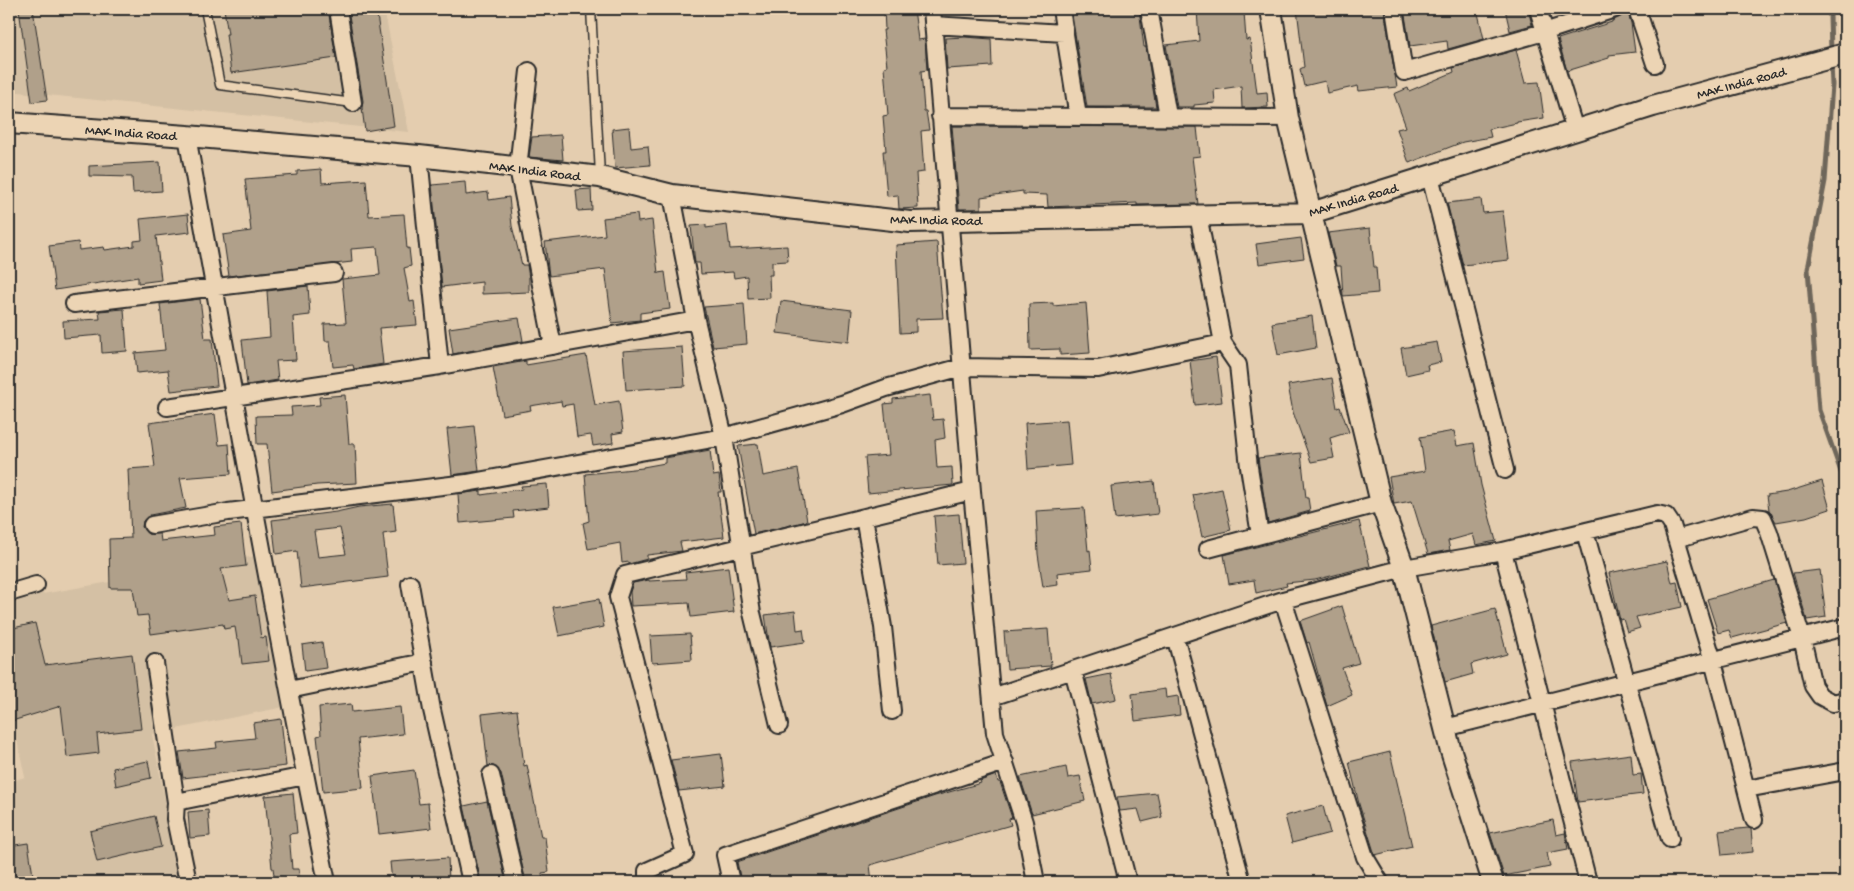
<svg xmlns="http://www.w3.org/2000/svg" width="1854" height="891" font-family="'Gochi Hand',sans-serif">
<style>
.built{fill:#d4c0a4}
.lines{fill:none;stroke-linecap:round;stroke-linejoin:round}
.stream{stroke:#6e665a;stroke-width:5}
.building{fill:#b0a08a;stroke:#2b2b2b;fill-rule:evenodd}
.service-casing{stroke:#2b2b2b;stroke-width:11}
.minor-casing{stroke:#2b2b2b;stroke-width:20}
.tertiary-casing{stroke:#2b2b2b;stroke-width:24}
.service{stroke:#ecd4b4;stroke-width:8}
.minor{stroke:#ecd4b4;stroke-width:16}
.tertiary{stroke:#ecd4b4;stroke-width:20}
.labels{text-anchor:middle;stroke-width:5;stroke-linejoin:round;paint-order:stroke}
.street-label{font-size:14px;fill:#2b2b2b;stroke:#ecd4b4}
</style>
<rect width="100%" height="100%" fill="#e4cdaf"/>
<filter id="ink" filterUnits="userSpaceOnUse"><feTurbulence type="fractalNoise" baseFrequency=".02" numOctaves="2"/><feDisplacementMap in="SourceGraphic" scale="10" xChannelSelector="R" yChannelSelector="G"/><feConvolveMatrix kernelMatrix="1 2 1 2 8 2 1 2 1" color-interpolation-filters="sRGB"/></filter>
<g filter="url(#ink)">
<path class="built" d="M 9,9 L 384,9 L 409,132 L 9,91 Z
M 261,555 L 284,707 L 152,734 L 181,882 L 9,882 L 9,782 L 25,777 L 9,703 L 9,600 Z"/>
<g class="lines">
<path class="stream" d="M 1830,15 L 1831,52
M 1831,63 L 1832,85 L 1825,181 L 1808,269 L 1819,410 L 1845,483"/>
</g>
<path class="building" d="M 19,9 L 33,9 L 47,100 L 32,102 Z
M 224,9 L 328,9 L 336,58 L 231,73 L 226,34 L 228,34 Z
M 348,9 L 376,9 L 394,126 L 365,131 L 362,108 L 363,101 Z
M 884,9 L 914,9 L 918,40 L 925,39 L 927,70 L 921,71 L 924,111 L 926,111 L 929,130 L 921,131 L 924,172 L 916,173 L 918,208 L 899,209 L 898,195 L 887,196 L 883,151 L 886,151 L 883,116 L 888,115 L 884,67 L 887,66 L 883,30 L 885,30 Z
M 1071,9 L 1139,9 L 1144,47 L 1146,47 L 1156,107 L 1087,107 Z
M 1197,9 L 1226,9 L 1226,13 L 1244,12 L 1246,40 L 1250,39 L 1257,93 L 1267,92 L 1268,107 L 1242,108 L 1241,86 L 1214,90 L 1215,103 L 1194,105 L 1194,107 L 1177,107 L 1166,45 L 1199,41 Z
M 1297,9 L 1336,9 L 1336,10 L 1384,9 L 1397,87 L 1359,91 L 1358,86 L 1327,93 L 1325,81 L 1304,86 L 1300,69 L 1304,67 Z
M 1404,9 L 1477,9 L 1484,39 L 1448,49 L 1447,41 L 1410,46 Z
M 1505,9 L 1528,9 L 1532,25 L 1510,31 Z
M 1625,10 L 1627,10 L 1631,23 L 1635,52 L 1609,55 L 1609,58 L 1567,71 L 1558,39 L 1612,22 L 1612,21 L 1622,16 Z
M 965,37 L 991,39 L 992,66 L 947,69 L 945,38 Z
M 1516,50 L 1525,83 L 1539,82 L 1544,118 L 1517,122 L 1517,123 L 1489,129 L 1491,137 L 1463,142 L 1409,163 L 1397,129 L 1406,127 L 1394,94 L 1408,88 L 1409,91 L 1454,72 L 1453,68 Z
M 952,126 L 1197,127 L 1200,156 L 1192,157 L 1198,204 L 1137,205 L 1137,203 L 1048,207 L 1047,195 L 1023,194 L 1023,191 L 981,197 L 981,209 L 959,209 Z
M 629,127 L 631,148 L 648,146 L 650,165 L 615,168 L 612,129 Z
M 561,135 L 563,160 L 529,157 L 532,137 Z
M 160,162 L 162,191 L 133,193 L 132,177 L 89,176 L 89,166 Z
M 321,169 L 322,183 L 366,180 L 369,216 L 404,214 L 407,249 L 409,248 L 411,266 L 404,268 L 410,302 L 414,301 L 417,325 L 379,328 L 383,364 L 354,369 L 353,365 L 333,367 L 330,341 L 325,341 L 324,324 L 346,323 L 342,279 L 380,275 L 377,247 L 351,249 L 352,262 L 229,276 L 223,235 L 251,231 L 245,179 L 297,175 L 297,171 Z
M 465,182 L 466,195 L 488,192 L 489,200 L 509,197 L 512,226 L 522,265 L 527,265 L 529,278 L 529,292 L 482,294 L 482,282 L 442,287 L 432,185 Z
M 591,189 L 592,210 L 578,211 L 576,190 Z
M 1481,199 L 1483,213 L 1503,211 L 1509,260 L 1463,265 L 1447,203 Z
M 188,214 L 190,232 L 156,236 L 161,280 L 138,283 L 138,277 L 55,290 L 49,246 L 78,242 L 79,250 L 104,247 L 105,250 L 134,246 L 134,241 L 142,240 L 140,219 Z
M 637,214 L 638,222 L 652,220 L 658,273 L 665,272 L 670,309 L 640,313 L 640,320 L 612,323 L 605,269 L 549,276 L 545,242 L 605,235 L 603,218 Z
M 706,225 L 706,228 L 727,225 L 730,249 L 787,246 L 788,261 L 772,262 L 772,275 L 769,275 L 770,298 L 748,299 L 747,276 L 734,278 L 733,272 L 701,274 L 700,263 L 695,263 L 691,226 Z
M 1370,228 L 1374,267 L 1376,267 L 1378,293 L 1343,296 L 1341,266 L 1336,266 L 1328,233 Z
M 1301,238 L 1304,258 L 1259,264 L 1256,244 Z
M 937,242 L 943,318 L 916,319 L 916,332 L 900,333 L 896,245 Z
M 308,286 L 310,315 L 293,317 L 296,360 L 276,361 L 278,380 L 247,385 L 242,340 L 270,337 L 267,291 Z
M 200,299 L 205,339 L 212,339 L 217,386 L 171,391 L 168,370 L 137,373 L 135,353 L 165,350 L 160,304 Z
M 781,301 L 852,310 L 849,342 L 777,333 Z
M 1053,303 L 1053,306 L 1086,303 L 1090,353 L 1060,355 L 1060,349 L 1030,350 L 1029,304 Z
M 744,304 L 747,344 L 713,347 L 704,307 Z
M 124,309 L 127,351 L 102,353 L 101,335 L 64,338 L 63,321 L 100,319 L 99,311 Z
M 1312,316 L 1316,348 L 1278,355 L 1272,323 Z
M 519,318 L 523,341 L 453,354 L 449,328 Z
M 1437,342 L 1441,362 L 1427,365 L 1428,370 L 1406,375 L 1401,348 Z
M 682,347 L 685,386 L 626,390 L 623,351 Z
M 586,355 L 595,405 L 619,401 L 623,432 L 612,434 L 613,443 L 593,446 L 591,435 L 577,437 L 573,404 L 562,406 L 561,401 L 530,406 L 531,410 L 502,415 L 493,367 L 526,361 L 526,365 Z
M 1216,357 L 1222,402 L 1195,405 L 1190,361 Z
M 1332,378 L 1337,408 L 1340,407 L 1349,432 L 1330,438 L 1334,458 L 1311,462 L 1293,412 L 1288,385 Z
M 345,395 L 349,444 L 355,444 L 357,483 L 317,485 L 272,491 L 267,444 L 257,444 L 256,416 L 292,415 L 291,407 L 320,405 L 319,397 Z
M 930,395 L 933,420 L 943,419 L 945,438 L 935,440 L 937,468 L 952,467 L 953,485 L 868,493 L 865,457 L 889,455 L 884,404 L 893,403 L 893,399 Z
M 215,414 L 219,445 L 229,444 L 231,474 L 180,478 L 186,508 L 150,515 L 143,521 L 142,527 L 148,534 L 160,534 L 161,541 L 215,535 L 214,527 L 241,524 L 246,566 L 221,569 L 229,600 L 255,596 L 261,638 L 266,637 L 269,661 L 242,664 L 239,639 L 237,639 L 235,627 L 224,629 L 223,624 L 151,634 L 148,615 L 137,616 L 133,588 L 110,588 L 109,539 L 131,538 L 128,469 L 155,467 L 149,423 Z
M 1067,420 L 1071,465 L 1028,469 L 1025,423 Z
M 474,426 L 479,471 L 452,475 L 447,429 Z
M 1454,431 L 1457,446 L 1474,443 L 1481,485 L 1496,541 L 1476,545 L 1473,534 L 1448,541 L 1450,550 L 1428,554 L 1412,501 L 1394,504 L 1389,477 L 1425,471 L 1420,437 Z
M 758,444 L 763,476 L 798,469 L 807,521 L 754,534 L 738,446 Z
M 710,450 L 713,476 L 719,475 L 721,492 L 718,492 L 724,537 L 680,542 L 682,551 L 647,555 L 647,559 L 629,564 L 629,562 L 622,563 L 620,543 L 588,549 L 583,523 L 589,521 L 585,474 L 643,468 L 643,467 L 665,463 L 665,458 Z
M 1301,453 L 1306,498 L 1308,498 L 1310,511 L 1268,523 L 1258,458 Z
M 1154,481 L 1158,514 L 1115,519 L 1111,486 Z
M 1822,481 L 1830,509 L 1806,517 L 1776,522 L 1769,510 L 1767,495 L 1787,492 Z
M 547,484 L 549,507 L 513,511 L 514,518 L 460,523 L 458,494 L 481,491 L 481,495 L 522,489 L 521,486 Z
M 1222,489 L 1231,530 L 1202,537 L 1193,495 Z
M 393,504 L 396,532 L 383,534 L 388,577 L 301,588 L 297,551 L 276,554 L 272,520 L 336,512 L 359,507 ZM 340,528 L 346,554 L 318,557 L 314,531 Z
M 1084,508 L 1088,551 L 1090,550 L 1092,569 L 1057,573 L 1058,585 L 1043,587 L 1038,554 L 1036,511 Z
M 959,514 L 963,563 L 938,565 L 934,516 Z
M 1359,521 L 1370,566 L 1315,580 L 1286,583 L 1287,586 L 1256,593 L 1254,580 L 1229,584 L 1224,555 Z
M 1667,561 L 1672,583 L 1677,582 L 1682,607 L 1636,617 L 1640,628 L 1627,632 L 1623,619 L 1620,620 L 1609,573 Z
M 728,567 L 734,612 L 691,617 L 689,603 L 631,606 L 630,592 L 633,583 L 649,580 L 649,581 L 686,579 L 685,572 Z
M 1820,570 L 1826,617 L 1807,620 L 1793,573 Z
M 1774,580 L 1787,623 L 1732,638 L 1729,630 L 1718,633 L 1707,599 Z
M 599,599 L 604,627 L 559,636 L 553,607 Z
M 1342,606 L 1359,663 L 1342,668 L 1352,695 L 1327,706 L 1309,642 L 1307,643 L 1300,621 Z
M 1495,609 L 1507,654 L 1471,664 L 1473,674 L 1445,682 L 1431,626 Z
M 795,611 L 797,630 L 803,629 L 805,642 L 770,647 L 765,615 Z
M 35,623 L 45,665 L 132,654 L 141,729 L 97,734 L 99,753 L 67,757 L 61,706 L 12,721 L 9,711 L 9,629 Z
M 1048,629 L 1051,666 L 1007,669 L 1004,632 Z
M 690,634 L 692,660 L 652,663 L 650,636 Z
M 322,642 L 326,668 L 305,671 L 302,645 Z
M 1111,674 L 1116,699 L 1092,704 L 1086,679 Z
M 1165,689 L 1166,698 L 1178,696 L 1180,715 L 1135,721 L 1132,694 Z
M 351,704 L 352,712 L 400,707 L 403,734 L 358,739 L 363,788 L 323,792 L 317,736 L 321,735 L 319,707 Z
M 517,710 L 524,766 L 527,765 L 541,837 L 545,837 L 549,872 L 542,873 L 543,882 L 526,882 L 501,773 L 494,766 L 488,766 L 482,714 Z
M 281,719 L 286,766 L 183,778 L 179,752 L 217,748 L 216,742 L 255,738 L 253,723 Z
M 1390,752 L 1412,846 L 1375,855 L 1359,804 L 1349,762 Z
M 721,754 L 725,786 L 679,791 L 671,760 Z
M 1631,754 L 1633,775 L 1641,774 L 1643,794 L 1578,802 L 1572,762 Z
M 148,761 L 151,778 L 116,786 L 113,768 Z
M 1066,767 L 1068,778 L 1080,776 L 1085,801 L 1032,814 L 1020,777 Z
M 414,770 L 419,804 L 428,803 L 431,828 L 379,834 L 372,776 Z
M 996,775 L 998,782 L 1000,782 L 1012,818 L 1009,819 L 1011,825 L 870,865 L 872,882 L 828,882 L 827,878 L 812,882 L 741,882 L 737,862 L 935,796 L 981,783 L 980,781 Z
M 293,793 L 297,833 L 289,834 L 292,869 L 299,869 L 300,882 L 275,882 L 273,868 L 272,868 L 265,796 Z
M 1157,793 L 1162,817 L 1142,822 L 1138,809 L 1120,811 L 1117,797 Z
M 487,801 L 506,882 L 481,882 L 464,806 Z
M 1323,806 L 1330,833 L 1292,843 L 1285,816 Z
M 208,810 L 210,836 L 190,838 L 188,812 Z
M 154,816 L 161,847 L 97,862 L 90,831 Z
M 1553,820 L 1556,835 L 1565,833 L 1568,849 L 1547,853 L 1550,867 L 1504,876 L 1490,833 Z
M 1748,828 L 1751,829 L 1753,852 L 1722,855 L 1719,831 Z
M 28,843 L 34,882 L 9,882 L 9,846 Z
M 448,858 L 449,882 L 392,882 L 390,862 Z"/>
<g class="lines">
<g class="service-casing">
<path id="service" d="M 205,9 L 220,85 L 353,103
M 591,9 L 600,175"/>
</g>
<g class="minor-casing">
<path id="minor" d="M 338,9 L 353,103
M 1061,9 L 1078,117
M 1149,9 L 1168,116
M 1394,9 L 1404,72 L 1544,32 L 1615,9
M 1538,9 L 1575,130
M 1637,9 L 1655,64
M 933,25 L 1064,33
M 529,71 L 518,168 L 553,346
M 940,116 L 1288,118
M 187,136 C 232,385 276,635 327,882
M 419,156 L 440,366
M 1430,176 L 1505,470
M 672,195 L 696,320 L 724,437 L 752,613 L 779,725
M 1198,215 L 1223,343 L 1238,365 L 1249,467 L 1260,535
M 74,304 L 334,273
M 167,407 L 440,366 L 696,320
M 972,491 L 995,733 L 1024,822 L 1036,882
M 864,517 L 883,627 L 892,711
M 152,525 L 228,512 L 467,483 L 724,437 L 842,404 L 886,388 L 962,367 L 1098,369 L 1223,343
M 1585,532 L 1670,839
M 1676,539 L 1753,517 L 1763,518 L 1769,532 L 1802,638 L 1813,686 L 1820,696 L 1833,703 L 1845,700
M 1208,549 L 1381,503
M 1503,551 L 1588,882
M 410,584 L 432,710 L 471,882
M 9,593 L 36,585
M 1283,600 L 1365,857 L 1380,882
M 1175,636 L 1242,882
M 155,663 L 176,802 L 175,819 L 188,882
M 1073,670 L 1128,882
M 289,690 L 424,662
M 992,697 L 1283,600 L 1404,568 L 1503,551 L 1657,514 L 1666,516 L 1672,525 L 1713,661 L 1754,820
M 1445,728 L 1845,627
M 491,775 L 516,882
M 1746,789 L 1845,771
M 176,802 L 305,776
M 647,882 L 647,871 L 685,854 L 618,597 L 625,575 L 972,491 C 959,330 946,169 932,9
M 731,882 L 725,855 L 1005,762"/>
</g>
<g class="tertiary-casing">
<path id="tertiary" d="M 1271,9 L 1288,118 L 1381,503 L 1404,568 L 1450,748 L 1493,882
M 9,123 L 187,136 L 419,156 L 600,177 L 672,195 L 910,222 L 1311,213 L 1653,106 L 1845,54"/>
</g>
<use href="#service" class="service"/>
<use href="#minor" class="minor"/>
<use href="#tertiary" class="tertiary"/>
</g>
</g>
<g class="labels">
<g class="street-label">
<text transform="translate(1741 82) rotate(-15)" y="5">MAK India Road</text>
<text transform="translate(131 132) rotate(4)" y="5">MAK India Road</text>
<text transform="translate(535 170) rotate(7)" y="5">MAK India Road</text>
<text transform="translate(1353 199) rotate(-16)" y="5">MAK India Road</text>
<text transform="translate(936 219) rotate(1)" y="5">MAK India Road</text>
</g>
</g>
<rect width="1854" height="891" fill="none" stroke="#ecd4b4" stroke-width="30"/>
<rect x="15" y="15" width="1824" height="861" fill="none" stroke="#2b2b2b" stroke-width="2" filter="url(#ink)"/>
</svg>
